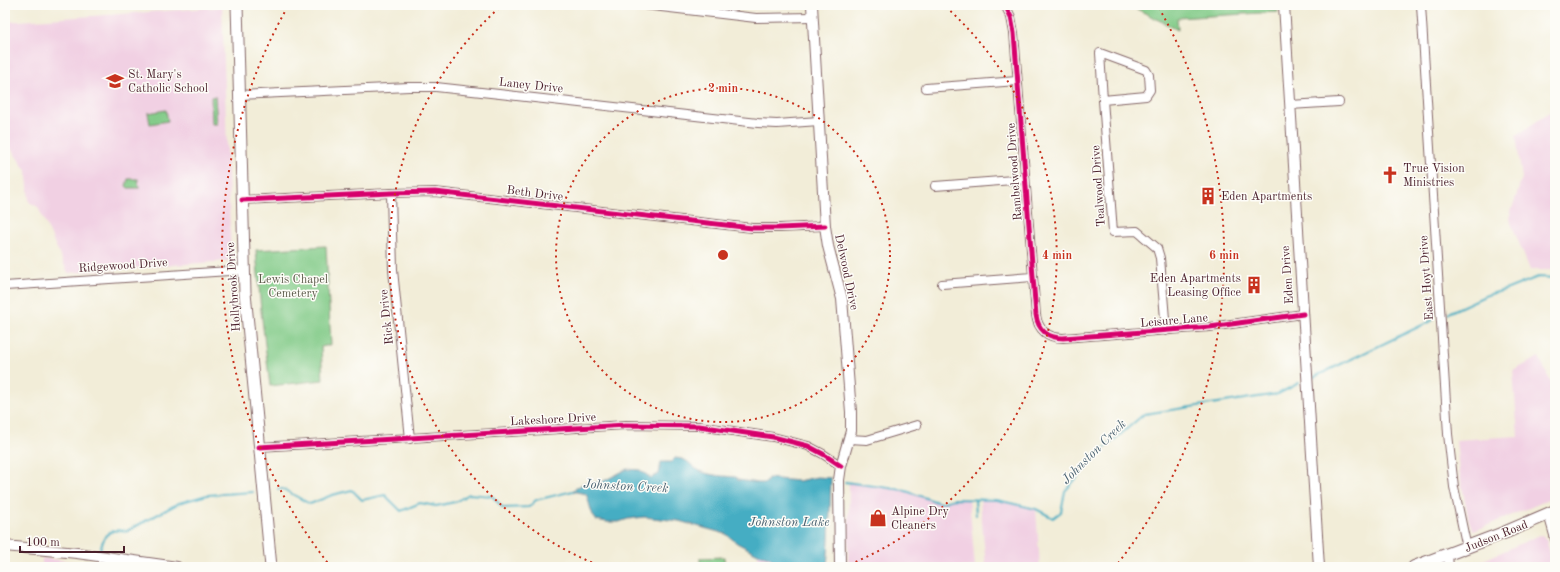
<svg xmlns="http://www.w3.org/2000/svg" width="1560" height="572" font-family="'Old Standard TT',serif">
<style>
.built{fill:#f1d0e3}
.green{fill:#81ca87;stroke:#667459}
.water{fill:#44adc3;stroke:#476677}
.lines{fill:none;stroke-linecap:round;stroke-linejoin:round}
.stream{stroke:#44adc3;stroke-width:2}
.minor-casing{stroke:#856768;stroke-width:10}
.tertiary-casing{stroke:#856768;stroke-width:12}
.secondary-casing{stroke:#856768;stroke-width:13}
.primary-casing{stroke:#856768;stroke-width:14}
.minor{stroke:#fff;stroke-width:8}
.tertiary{stroke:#fff;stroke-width:10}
.secondary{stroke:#fff;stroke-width:11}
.primary{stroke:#fff;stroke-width:12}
.cycleway-casing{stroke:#fdfcf7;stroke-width:8}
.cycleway{stroke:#d6006c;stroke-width:5}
.ring{fill:none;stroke:#c8321e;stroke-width:2;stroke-dasharray:2 4}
.labels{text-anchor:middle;stroke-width:3;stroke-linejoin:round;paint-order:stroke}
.poi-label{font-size:12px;fill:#4a1f2b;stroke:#fdfcf7;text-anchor:start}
.street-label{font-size:12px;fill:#4a1f2b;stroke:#fdfcf7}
.park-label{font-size:12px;fill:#5d5b4b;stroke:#fdfcf7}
.water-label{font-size:13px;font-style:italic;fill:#475f6f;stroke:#fdfcf7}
.centre{fill:#c8321e;stroke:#fdfcf7;stroke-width:2}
.ring-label{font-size:12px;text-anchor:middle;font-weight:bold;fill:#c8321e;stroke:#fdfcf7;stroke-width:3;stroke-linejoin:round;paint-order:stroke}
</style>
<rect width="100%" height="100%" fill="#fdfcf7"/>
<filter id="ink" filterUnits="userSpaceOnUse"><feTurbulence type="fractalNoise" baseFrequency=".025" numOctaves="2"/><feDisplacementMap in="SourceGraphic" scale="8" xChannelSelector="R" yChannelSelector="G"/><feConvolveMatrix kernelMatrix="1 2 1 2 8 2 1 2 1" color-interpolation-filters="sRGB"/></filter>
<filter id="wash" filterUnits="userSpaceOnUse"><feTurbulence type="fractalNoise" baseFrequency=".012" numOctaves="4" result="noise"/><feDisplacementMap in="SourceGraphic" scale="16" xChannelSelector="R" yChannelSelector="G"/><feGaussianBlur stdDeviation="0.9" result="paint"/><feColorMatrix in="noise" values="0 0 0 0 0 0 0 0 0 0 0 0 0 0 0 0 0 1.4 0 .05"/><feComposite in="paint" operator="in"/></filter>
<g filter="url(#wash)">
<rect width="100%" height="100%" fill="#f2edd8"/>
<path class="built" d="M 222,7 L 231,258 L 227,261 L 68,273 L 38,207 L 29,202 L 27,172 L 5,140 L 5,22 Z
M 1555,108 L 1555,270 L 1530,270 L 1509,218 L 1522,178 L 1516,136 Z
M 1539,357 L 1555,391 L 1555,497 L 1474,531 L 1469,521 L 1459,471 L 1456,440 L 1518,436 L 1513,371 Z
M 849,482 L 903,490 L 940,503 L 954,499 L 969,500 L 975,567 L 848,567 Z
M 980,500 L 997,500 L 1036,509 L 1040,567 L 986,567 Z
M 1540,535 L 1546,539 L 1554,567 L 1468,567 Z
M 758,554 L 769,557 L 782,567 L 759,567 Z
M 42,558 L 116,567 L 42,567 Z"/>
<path class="green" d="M 1129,5 L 1277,5 L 1278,12 L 1177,18 L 1178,30 Z
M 215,96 L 217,124 L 212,124 L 211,97 Z
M 166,110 L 168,121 L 150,124 L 148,113 Z
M 128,179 L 138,179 L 139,188 L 128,188 L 126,186 Z
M 326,246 L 331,345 L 321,347 L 323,380 L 270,386 L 261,311 L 256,250 Z
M 724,557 L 725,567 L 700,567 L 700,558 Z"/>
<path class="water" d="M 675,458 C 691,459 689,466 700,471 C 711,476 724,476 736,477 L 738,480 L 758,483 L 766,483 L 768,478 L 798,481 L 817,477 L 831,478 L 829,541 L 827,567 L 782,567 L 769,557 L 758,554 L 737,543 L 726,534 L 679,521 L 644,517 L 628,519 L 619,522 L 607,522 L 596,520 C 590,512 590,503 586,494 L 572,491 L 584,483 L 602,482 L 627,469 L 640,470 L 651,478 L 659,474 L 661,462 L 671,462 Z"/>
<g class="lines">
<path class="stream" d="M 1448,313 L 1487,295 L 1508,289 L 1538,277 L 1555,278
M 1314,377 L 1433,320
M 845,482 L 903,490 L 940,503 L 954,499 L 997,500 L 1036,509 L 1053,518 L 1061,512 L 1065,491 L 1099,453 L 1144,414 L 1278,394 L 1299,383
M 278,489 L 283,489 L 310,504 L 332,495 L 352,490 L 362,500 L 385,495 L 401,511 L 420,503 L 436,506 L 455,502 L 469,494 L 492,496 L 503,508 L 529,507 L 536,500 L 573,491
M 975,500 L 976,515
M 100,549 C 105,533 110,528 127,531 L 179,503 L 207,495 L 253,492
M 82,567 L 92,566"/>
</g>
</g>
<g filter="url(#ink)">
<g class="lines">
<g class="minor-casing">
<path id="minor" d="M 644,5 L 756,18 L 813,17
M 1005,5 L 1011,17 L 1014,33 L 1036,315 C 1038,330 1048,338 1063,338 L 1210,327 L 1303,314
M 1421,5 L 1448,434 L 1454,487 L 1467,548
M 1100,53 L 1146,70 L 1149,75 L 1150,90 L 1146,96 L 1103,100 Z
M 926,88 L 1017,81
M 239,95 L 409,87 L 436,87 L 758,123 L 777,124 L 819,121
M 1103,100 L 1113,232 L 1137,231 L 1157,248 L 1160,258 L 1166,331
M 1290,105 L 1339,102
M 935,186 L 1025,179
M 391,193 L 393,270 L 410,439
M 242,200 L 391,193 L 435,192 L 752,228 L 780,228 L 825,226
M 942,284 L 1032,277
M 5,286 L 244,270
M 849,439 L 867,440 L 917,425
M 259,447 L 626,425 L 699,426 L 773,437 L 808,446 L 823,454 L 841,466
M 1548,514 L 1555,539
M 1448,555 L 1449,567"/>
</g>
<g class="tertiary-casing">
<path id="tertiary" d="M 812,5 L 825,226 L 828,246 L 842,299 L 851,412 L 851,431 L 841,466 L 839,480 L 840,567
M 1284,5 L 1319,567
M 5,546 L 77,553 L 177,567"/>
</g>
<g class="secondary-casing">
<path id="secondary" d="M 237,5 L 245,293 L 271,567"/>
</g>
<g class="primary-casing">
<path id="primary" d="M 1414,567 L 1506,532 L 1555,511"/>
</g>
<use href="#minor" class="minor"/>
<use href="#tertiary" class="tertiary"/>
<use href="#secondary" class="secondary"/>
<use href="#primary" class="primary"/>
<g class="cycleway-casing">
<path id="cycleway" d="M 1005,5 L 1011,17 L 1014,33 L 1036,315 C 1038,330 1048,338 1063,338 L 1210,327 L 1303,314
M 242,200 L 391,193 L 435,192 L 752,228 L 780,228 L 825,226
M 259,447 L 626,425 L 699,426 L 773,437 L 808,446 L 823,454 L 841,466"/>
</g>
<use href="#cycleway" class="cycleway"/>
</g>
</g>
<g class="ring">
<circle cx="723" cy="255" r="167"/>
<path d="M603 567A334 334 0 0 1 500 7M946 7A334 334 0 0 1 843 567"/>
<path d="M331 567A501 501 0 0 1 287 8M1159 8A501 501 0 0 1 1115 567"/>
</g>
<defs>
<g id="school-bare" transform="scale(1.38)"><path d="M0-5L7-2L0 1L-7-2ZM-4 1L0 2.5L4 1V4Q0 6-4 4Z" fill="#c8321e" stroke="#fdfcf7" stroke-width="2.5" paint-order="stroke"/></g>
<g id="church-bare" transform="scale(1.38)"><path d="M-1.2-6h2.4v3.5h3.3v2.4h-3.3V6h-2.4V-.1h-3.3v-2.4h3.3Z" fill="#c8321e" stroke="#fdfcf7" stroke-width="2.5" paint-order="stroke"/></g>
<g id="building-bare" transform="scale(1.38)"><path d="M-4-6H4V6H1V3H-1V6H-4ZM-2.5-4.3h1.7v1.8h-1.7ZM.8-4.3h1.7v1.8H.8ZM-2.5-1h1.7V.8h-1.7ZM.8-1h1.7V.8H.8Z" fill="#c8321e" stroke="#fdfcf7" stroke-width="2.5" paint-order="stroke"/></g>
<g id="shop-bare" transform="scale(1.38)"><path d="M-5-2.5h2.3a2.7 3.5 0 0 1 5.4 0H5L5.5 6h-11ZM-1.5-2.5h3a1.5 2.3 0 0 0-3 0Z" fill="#c8321e" stroke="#fdfcf7" stroke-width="2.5" paint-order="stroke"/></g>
</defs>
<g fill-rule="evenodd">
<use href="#school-bare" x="115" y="81"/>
<use href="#church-bare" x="1390" y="175"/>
<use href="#building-bare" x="1208" y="196"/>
<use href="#building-bare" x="1254" y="285"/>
<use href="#shop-bare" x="878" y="518"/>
</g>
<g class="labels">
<g class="poi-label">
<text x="128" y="78">St. Mary's<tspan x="128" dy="14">Catholic School</tspan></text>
<text x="1403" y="172">True Vision<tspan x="1403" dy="14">Ministries</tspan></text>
<text x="1221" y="200">Eden Apartments</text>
<text x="1241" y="282" text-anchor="end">Eden Apartments<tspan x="1241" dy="14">Leasing Office</tspan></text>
<text x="891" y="515">Alpine Dry<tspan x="891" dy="14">Cleaners</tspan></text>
</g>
<g class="street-label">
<text transform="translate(531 85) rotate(6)" y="4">Laney Drive</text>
<text transform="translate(1014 172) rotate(-94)" y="4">Rambelwood Drive</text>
<text transform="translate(1098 186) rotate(-94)" y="4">Tealwood Drive</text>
<text transform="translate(535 193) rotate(7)" y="4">Beth Drive</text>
<text transform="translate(123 265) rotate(-4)" y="4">Ridgewood Drive</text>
<text transform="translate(847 272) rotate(78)" y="4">Delwood Drive</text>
<text transform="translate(1287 275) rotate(-94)" y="4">Eden Drive</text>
<text transform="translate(1426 278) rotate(-94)" y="4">East Hoyt Drive</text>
<text transform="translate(233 287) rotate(-94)" y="4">Hollybrook Drive</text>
<text transform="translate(386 317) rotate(-96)" y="4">Rick Drive</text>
<text transform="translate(1174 320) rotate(-5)" y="4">Leisure Lane</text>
<text transform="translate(553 419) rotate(-3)" y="4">Lakeshore Drive</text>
<text transform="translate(1496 536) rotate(-22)" y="4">Judson Road</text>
</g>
<g class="park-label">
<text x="293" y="283">Lewis Chapel<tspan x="293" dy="14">Cemetery</tspan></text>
</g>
<g class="water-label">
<text transform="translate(1093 451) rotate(-45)" y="5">Johnston Creek</text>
<text transform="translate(626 485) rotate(3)" y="5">Johnston Creek</text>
<text x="789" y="526">Johnston Lake</text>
</g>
</g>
<circle cx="723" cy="255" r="6" class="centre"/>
<g class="ring-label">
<text x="723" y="92">2 min</text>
<text x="1057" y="259">4 min</text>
<text x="1224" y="259">6 min</text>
</g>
<rect width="1560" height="572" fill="none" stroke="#fdfcf7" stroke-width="20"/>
<path d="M20 546v6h104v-6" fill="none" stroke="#4a1f2b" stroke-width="2"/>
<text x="26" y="546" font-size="12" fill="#4a1f2b" stroke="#fdfcf7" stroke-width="3" paint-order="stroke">100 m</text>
</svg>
